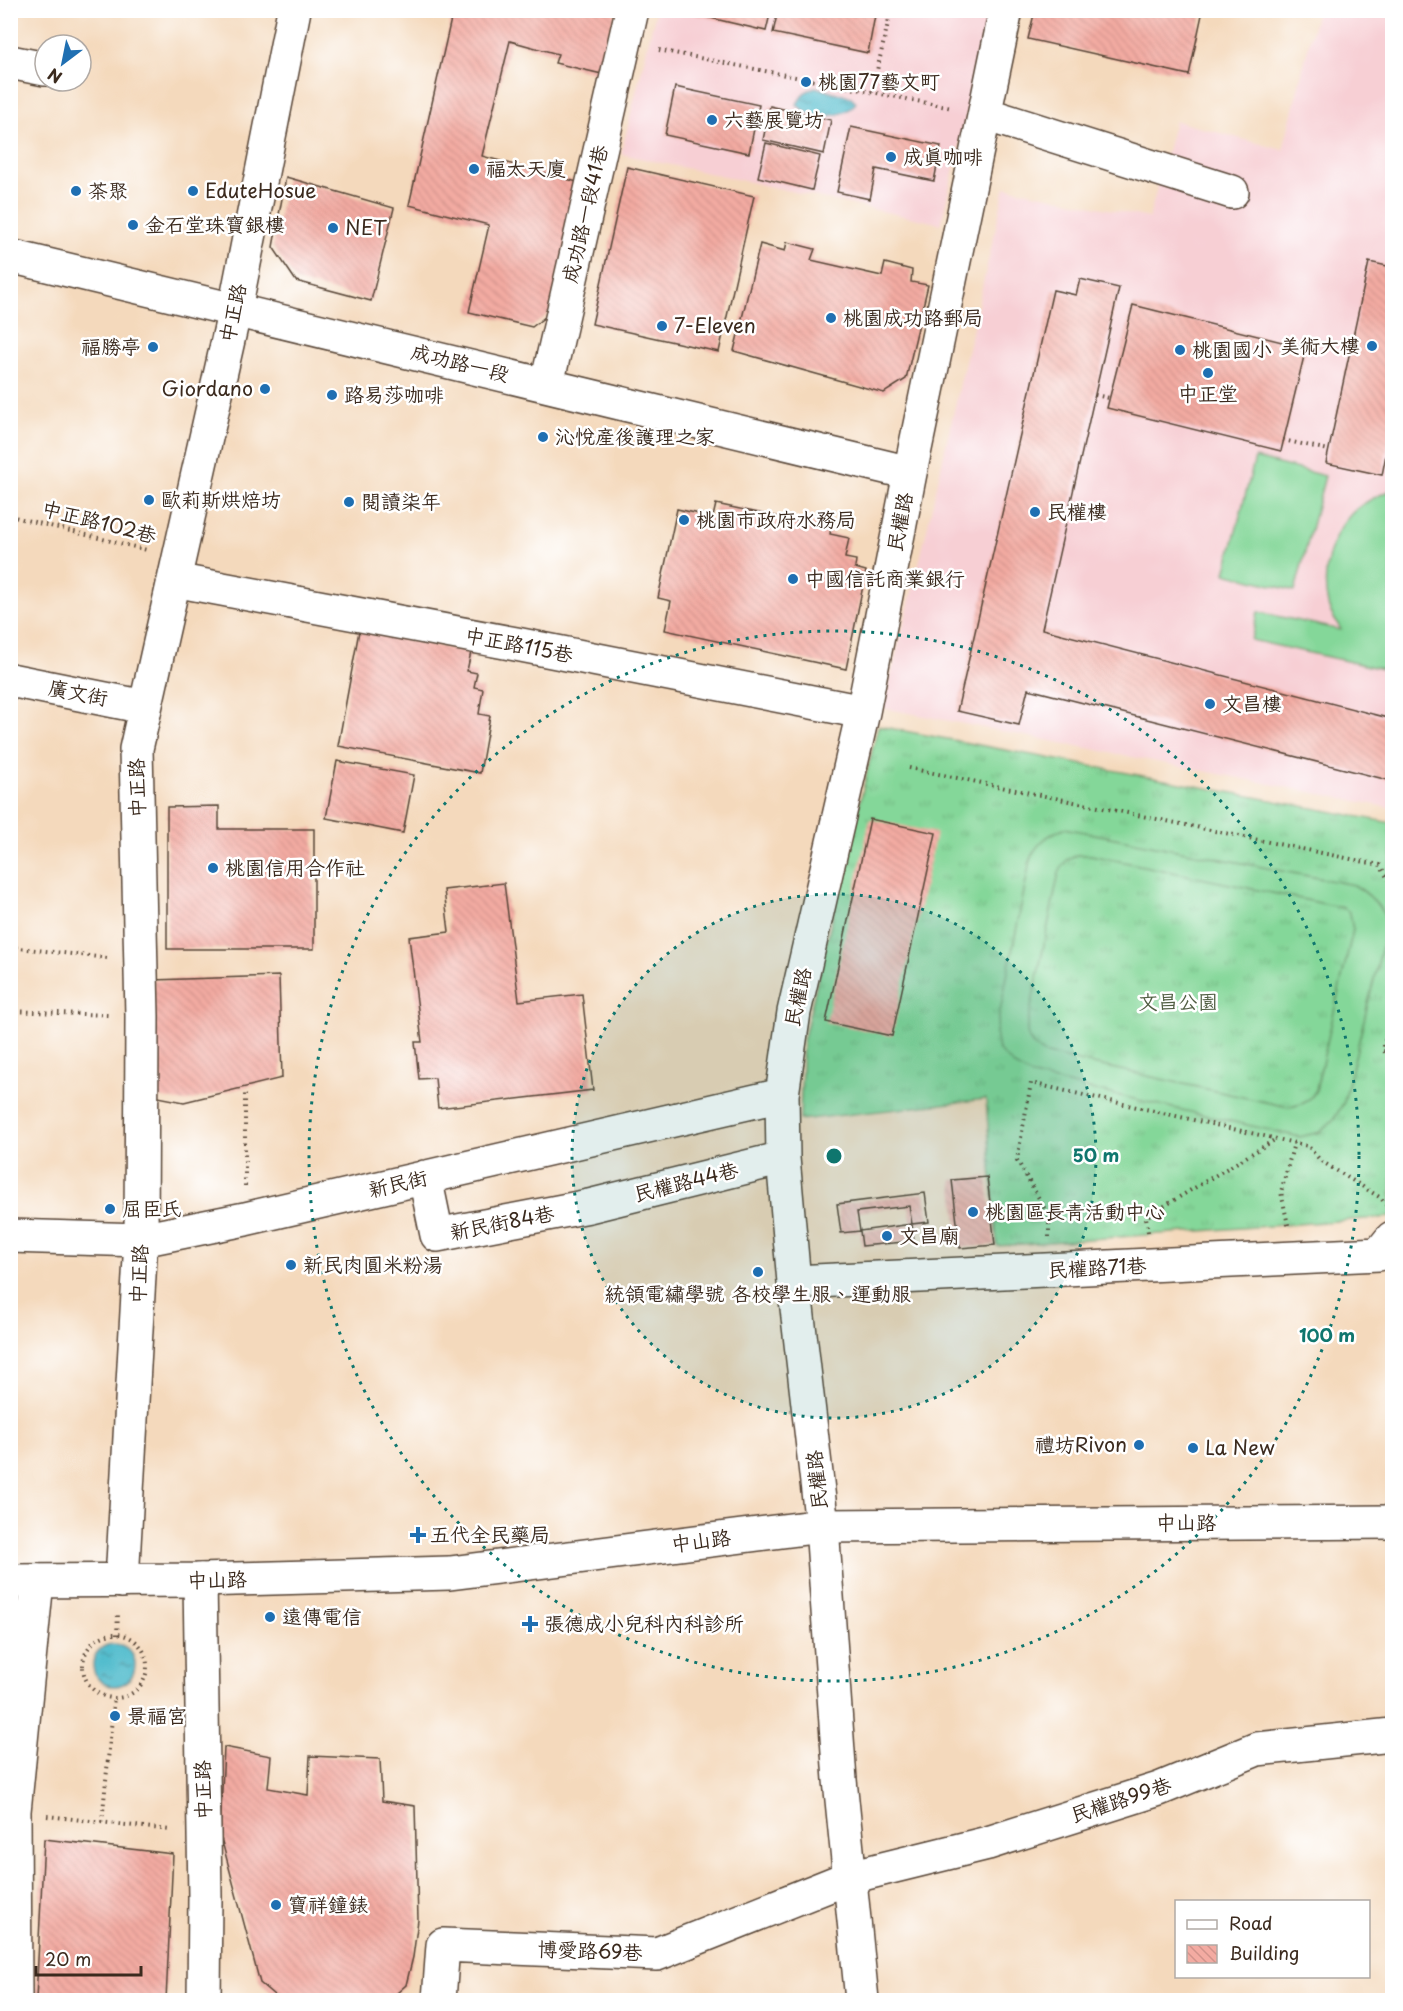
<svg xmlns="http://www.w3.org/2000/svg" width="1403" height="2011" font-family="'Playpen Sans','LXGW WenKai TC',sans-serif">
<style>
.built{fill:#f7cfd4}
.grass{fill:url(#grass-tufts);stroke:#60805c;stroke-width:1.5}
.pitch{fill:#84d799;stroke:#60805c;stroke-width:1.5;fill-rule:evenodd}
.water{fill:url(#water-ripples);stroke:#467275;stroke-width:1.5}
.building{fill:url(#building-back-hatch);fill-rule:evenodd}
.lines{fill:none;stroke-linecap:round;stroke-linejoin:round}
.minor-casing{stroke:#574436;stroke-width:36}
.major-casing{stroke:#574436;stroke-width:36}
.path{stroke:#574436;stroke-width:4;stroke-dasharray:1.5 4.5;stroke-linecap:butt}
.minor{stroke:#fff;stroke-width:33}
.major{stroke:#fff;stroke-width:33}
.ring{fill:none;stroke:#0f766e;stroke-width:3;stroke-dasharray:3 6}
.poi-dot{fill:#1f6fb2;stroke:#fff;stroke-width:2}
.labels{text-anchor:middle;stroke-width:5;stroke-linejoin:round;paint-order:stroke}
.poi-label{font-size:20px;fill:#3b2a1e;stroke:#fff;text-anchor:start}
.street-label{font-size:20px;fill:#3b2a1e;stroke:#fff}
.park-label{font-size:20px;fill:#515e43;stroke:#fff}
.centre{fill:#0f766e;stroke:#fff;stroke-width:3}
.ring-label{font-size:18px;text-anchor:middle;font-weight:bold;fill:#0f766e;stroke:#fff;stroke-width:5;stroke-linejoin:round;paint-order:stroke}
</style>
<defs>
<pattern id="grass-tufts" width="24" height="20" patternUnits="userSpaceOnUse" patternTransform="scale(1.5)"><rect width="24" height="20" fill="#84d799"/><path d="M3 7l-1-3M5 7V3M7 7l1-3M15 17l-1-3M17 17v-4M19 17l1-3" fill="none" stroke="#73b983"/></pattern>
<pattern id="water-ripples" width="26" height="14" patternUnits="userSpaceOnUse" patternTransform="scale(1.5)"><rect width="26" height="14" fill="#50bbcc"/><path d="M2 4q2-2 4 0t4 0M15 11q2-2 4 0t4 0" fill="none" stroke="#4498a5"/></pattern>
<pattern id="building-back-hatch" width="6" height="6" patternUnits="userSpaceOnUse" patternTransform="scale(1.5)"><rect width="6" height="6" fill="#f3aba2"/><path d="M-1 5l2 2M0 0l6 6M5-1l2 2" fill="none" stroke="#d1938b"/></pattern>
</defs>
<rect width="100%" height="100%" fill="#fff"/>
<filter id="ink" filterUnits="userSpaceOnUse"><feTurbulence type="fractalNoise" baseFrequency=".0167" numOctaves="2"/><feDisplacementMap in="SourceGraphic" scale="12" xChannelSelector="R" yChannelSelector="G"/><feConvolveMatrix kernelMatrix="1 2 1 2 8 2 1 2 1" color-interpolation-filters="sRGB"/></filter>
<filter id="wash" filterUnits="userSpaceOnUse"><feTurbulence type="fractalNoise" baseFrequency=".008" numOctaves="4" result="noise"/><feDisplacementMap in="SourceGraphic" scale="24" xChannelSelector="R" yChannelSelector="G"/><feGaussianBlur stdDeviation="1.35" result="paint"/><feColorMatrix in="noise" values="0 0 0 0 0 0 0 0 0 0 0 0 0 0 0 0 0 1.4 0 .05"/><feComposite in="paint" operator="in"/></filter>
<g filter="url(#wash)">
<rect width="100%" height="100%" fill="#f4d9bc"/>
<path class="built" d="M 656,11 L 991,11 L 941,224 L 621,154 Z
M 1317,11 L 1392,11 L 1392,808 L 883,708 L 921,555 L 1005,187 L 1149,218 L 1175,121 L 1283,150 Z"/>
<path class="grass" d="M 878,726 L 1392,823 L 1392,1217 L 997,1246 L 986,1099 L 800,1120 L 803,1042 Z"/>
<path class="pitch" d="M 1255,458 L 1325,476 L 1295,591 L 1225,573 Z
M 1392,490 L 1392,671 L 1251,640 L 1258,612 L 1341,630 C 1337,622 1330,614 1328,605 C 1321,575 1329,536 1352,513 C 1362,503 1379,495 1392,490 Z
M 1064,828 L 1354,885 C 1371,895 1379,905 1388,922 L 1344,1102 L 1334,1119 L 1320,1132 L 1300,1137 L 1033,1076 L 1016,1067 L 999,1051 L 996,1032 L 1031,856 C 1040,841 1048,835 1064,828 ZM 1076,855 L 1091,855 L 1344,908 L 1350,913 L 1353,930 L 1316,1090 C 1309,1102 1303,1105 1288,1107 L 1043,1053 C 1033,1046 1026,1040 1027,1027 L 1059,872 L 1067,860 Z"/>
<path class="water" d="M 815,87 L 851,97 L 856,102 C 847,119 808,121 797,104 L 804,93 Z
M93 1665a21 21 0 1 1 42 0a21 21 0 1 1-42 0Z"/>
<g id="blocks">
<path class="building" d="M 453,10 L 616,10 L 602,74 L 555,63 L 558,54 L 510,41 L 482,156 L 581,183 L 550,313 L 532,327 L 469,312 L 489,225 L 409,205 Z
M 677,10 L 771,10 L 766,31 Z
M 778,10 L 876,10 L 868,53 L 773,33 Z
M 1035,10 L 1203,10 L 1189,75 L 1028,39 Z
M 675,87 L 759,105 L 749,153 L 665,135 Z
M 770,106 L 831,120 L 824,154 L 763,140 Z
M 851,127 L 941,146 L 934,181 L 876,169 L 870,199 L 837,192 Z
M 766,143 L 820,156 L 812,190 L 758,177 Z
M 627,167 L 754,196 L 719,352 L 592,324 Z
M 286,177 L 394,208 L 371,301 L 296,281 L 273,247 Z
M 787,242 L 815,249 L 811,260 L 882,276 L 885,263 L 912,270 L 911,282 L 928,285 L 906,379 L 884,393 L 734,351 L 760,244 L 785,251 Z
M 1369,262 L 1392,267 L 1392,425 L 1382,475 L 1326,463 Z
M 1080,279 L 1119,288 L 1042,629 L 1392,719 L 1392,781 L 1028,689 L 1019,725 L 957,711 L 1053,290 L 1076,295 Z
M 1133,305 L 1306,348 L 1281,451 L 1107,408 Z
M 716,504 L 831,528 L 830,534 L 849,538 L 845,558 L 856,560 L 855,568 L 866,571 L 846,669 L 665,630 L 671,601 L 658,598 L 677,509 L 713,517 Z
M 359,631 L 471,652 L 467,671 L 477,673 L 474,687 L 483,689 L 479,714 L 490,716 L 480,773 L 338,746 Z
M 337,761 L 414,775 L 403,833 L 326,818 Z
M 219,806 L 219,829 L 314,829 L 314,949 L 167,949 L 167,807 Z
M 870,819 L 936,833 L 892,1036 L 826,1022 Z
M 504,883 L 519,1001 L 582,994 L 593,1090 L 438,1108 L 435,1078 L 419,1079 L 415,1042 L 422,1042 L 409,937 L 449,932 L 444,890 Z
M 279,976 L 282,1078 L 184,1102 L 158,1097 L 153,980 Z
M 987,1177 L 995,1245 L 960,1248 L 952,1180 Z
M 925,1193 L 929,1222 L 912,1224 L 914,1241 L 862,1246 L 860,1231 L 841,1233 L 837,1204 ZM 909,1206 L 912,1224 L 860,1231 L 857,1212 Z
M 224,1747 L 271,1756 L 268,1788 L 308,1795 L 310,1756 L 380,1759 L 382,1801 L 415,1806 L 418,1920 L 413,1957 L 406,1985 L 389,2000 L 280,2000 L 260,1983 L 220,1834 Z
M 44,1839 L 173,1854 L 166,2000 L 36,2000 Z"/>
</g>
</g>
<g filter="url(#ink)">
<use href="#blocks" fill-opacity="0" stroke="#574436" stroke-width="1.5"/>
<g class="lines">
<g class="minor-casing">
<path id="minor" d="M 10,62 L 45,69
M 985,114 L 1232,192
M 10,256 L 910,473
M 547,384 L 632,10
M 174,580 L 516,644 L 863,712
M 10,680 L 145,707
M 425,1177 L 437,1235 L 589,1206 L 783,1158
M 10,1236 L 141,1240 L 245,1219 L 782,1095
M 794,1282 L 1379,1254 L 1392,1238
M 200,1580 L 205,1897 L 204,2000
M 122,1581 L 141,1240 L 142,1016 L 136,749 L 235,309 L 294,10
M 15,2000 L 14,1811 L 37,1581
M 439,2000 L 443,1945 L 657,1954 L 850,1877 L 988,1843 L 1159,1789 L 1257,1749 L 1392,1735
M 862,2000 L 840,1780 L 822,1526 L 794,1282 L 783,1158 L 782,1095 L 794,1012 L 863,712 L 910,473 L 1006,10"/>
</g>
<g class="major-casing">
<path id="major" d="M 10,1581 L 200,1580 L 450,1573 L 822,1526 L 1392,1522"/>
</g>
<path class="path" d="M 659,50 L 952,108
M 872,92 L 891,10
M 1095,395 L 1109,398
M 1283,440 L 1329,450
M 10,516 L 147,550
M 909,768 L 1380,865 L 1392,886
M 10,947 L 107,958
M 1392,1004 L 1383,1051 L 1392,1053
M 10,1011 L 108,1015
M 245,1186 L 245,1090
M 1288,1225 L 1281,1192 L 1294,1143
M 1148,1232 L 1146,1217 L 1276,1139
M 1049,1237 L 1049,1216 L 1017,1160 L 1031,1083 L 1308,1146 L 1321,1161 L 1381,1198 L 1386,1205
M83 1666a32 32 0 1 1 64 0a32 32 0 1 1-64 0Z
M 117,1635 L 118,1614
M 47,1816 L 170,1830
M 102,1822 L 114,1697"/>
<use href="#minor" class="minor"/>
<use href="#major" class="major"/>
</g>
</g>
<circle cx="834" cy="1156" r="262" fill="#0f766e" fill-opacity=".12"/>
<g class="ring">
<circle cx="834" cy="1156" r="262"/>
<circle cx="834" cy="1156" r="525"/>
</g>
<g class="poi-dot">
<circle cx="806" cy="82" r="6"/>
<circle cx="712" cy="120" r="6"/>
<circle cx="891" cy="157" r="6"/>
<circle cx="474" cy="169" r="6"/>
<circle cx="76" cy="191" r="6"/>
<circle cx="193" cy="191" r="6"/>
<circle cx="133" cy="225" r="6"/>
<circle cx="333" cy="228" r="6"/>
<circle cx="831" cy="318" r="6"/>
<circle cx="662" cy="326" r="6"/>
<circle cx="1372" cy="346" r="6"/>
<circle cx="153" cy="347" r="6"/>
<circle cx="1180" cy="350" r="6"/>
<circle cx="1208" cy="373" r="6"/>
<circle cx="265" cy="389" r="6"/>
<circle cx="332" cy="395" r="6"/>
<circle cx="543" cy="437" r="6"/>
<circle cx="149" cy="500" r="6"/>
<circle cx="349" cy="502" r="6"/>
<circle cx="1035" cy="512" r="6"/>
<circle cx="684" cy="520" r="6"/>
<circle cx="793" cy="579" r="6"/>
<circle cx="1210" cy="704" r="6"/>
<circle cx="213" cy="868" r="6"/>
<circle cx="110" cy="1209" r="6"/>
<circle cx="973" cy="1212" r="6"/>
<circle cx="887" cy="1236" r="6"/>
<circle cx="291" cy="1265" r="6"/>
<circle cx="758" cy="1272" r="6"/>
<circle cx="1139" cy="1445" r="6"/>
<circle cx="1193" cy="1448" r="6"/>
<path d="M415 1526h6v6h6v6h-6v6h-6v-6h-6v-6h6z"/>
<circle cx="270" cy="1617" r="6"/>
<path d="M527 1615h6v6h6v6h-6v6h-6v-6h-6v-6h6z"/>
<circle cx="115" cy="1716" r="6"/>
<circle cx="276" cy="1905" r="6"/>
</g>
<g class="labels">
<g class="poi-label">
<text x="818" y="89">桃園77藝文町</text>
<text x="724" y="127">六藝展覽坊</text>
<text x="903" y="164">成真咖啡</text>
<text x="486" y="176">福太天廈</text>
<text x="88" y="198">茶聚</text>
<text x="205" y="198">EduteHosue</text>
<text x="145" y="232">金石堂珠寶銀樓</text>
<text x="345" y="235">NET</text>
<text x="843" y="325">桃園成功路郵局</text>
<text x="674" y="333">7-Eleven</text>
<text x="1360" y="353" text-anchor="end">美術大樓</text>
<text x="141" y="354" text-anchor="end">福勝亭</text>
<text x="1192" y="357">桃園國小</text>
<text x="253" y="396" text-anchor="end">Giordano</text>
<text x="1208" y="401" text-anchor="middle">中正堂</text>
<text x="344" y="402">路易莎咖啡</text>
<text x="555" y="444">沁悅產後護理之家</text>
<text x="161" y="507">歐莉斯烘焙坊</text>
<text x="361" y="509">閱讀柒年</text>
<text x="1047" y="519">民權樓</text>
<text x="696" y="527">桃園市政府水務局</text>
<text x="805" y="586">中國信託商業銀行</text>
<text x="1222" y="711">文昌樓</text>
<text x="225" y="875">桃園信用合作社</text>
<text x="122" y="1216">屈臣氏</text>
<text x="985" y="1219">桃園區長青活動中心</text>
<text x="899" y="1243">文昌廟</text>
<text x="303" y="1272">新民肉圓米粉湯</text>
<text x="758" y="1301" text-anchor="middle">統領電繡學號 各校學生服、運動服</text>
<text x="1127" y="1452" text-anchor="end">禮坊Rivon</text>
<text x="1205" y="1455">La New</text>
<text x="430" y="1542">五代全民藥局</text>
<text x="282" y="1624">遠傳電信</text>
<text x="544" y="1631">張德成小兒科內科診所</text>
<text x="127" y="1723">景福宮</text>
<text x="288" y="1912">寶祥鐘錶</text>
</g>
<g class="street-label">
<text transform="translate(585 214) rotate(-77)" y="7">成功路一段41巷</text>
<text transform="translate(233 313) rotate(-78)" y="7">中正路</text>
<text transform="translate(460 363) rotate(14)" y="7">成功路一段</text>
<text transform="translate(99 522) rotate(14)" y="7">中正路102巷</text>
<text transform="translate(900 522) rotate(-79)" y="7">民權路</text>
<text transform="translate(519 645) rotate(11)" y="7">中正路115巷</text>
<text transform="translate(78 693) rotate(11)" y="7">廣文街</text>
<text transform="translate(137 788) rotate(-91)" y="7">中正路</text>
<text transform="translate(798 997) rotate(-78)" y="7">民權路</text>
<text transform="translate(686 1182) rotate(-14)" y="7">民權路44巷</text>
<text transform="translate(398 1184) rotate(-13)" y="7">新民街</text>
<text transform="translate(502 1223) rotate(-11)" y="7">新民街84巷</text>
<text transform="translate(1097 1268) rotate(-3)" y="7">民權路71巷</text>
<text transform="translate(139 1274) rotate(-87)" y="7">中正路</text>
<text transform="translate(817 1480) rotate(-96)" y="7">民權路</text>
<text x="1186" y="1530">中山路</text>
<text transform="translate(701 1541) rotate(-7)" y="7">中山路</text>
<text transform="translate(217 1580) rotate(-1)" y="7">中山路</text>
<text transform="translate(203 1790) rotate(-91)" y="7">中正路</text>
<text transform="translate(1121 1800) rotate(-18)" y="7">民權路99巷</text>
<text transform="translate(590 1951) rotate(2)" y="7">博愛路69巷</text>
</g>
<g class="park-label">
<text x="1178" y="1009">文昌公園</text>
</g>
</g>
<circle cx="834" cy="1156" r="9" class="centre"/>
<g class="ring-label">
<text x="1096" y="1162">50 m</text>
<text x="1327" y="1342">100 m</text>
</g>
<rect width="1403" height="2011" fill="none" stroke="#fff" stroke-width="36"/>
<rect x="1175" y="1900" width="195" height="78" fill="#ffffff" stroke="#b1aaa5" stroke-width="1.5"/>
<rect x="1187" y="1920" width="30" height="9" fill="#ffffff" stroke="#b1aaa5" stroke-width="1.5"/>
<text x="1229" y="1930" font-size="18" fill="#3b2a1e">Road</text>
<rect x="1187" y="1945" width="30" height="18" fill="url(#building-back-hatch)" stroke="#b1aaa5" stroke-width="1.5"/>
<text x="1229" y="1960" font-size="18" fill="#3b2a1e">Building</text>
<g transform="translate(63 63) rotate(212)"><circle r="28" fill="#ffffff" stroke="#b1aaa5" stroke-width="1.5"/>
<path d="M0-4.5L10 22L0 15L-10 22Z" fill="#1f6fb2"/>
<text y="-9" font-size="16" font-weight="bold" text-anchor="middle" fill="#3b2a1e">N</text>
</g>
<path d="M36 1966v9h105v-9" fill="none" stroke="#3b2a1e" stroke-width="3"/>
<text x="45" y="1966" font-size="18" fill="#3b2a1e" stroke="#ffffff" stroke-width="4.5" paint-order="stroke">20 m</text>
</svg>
